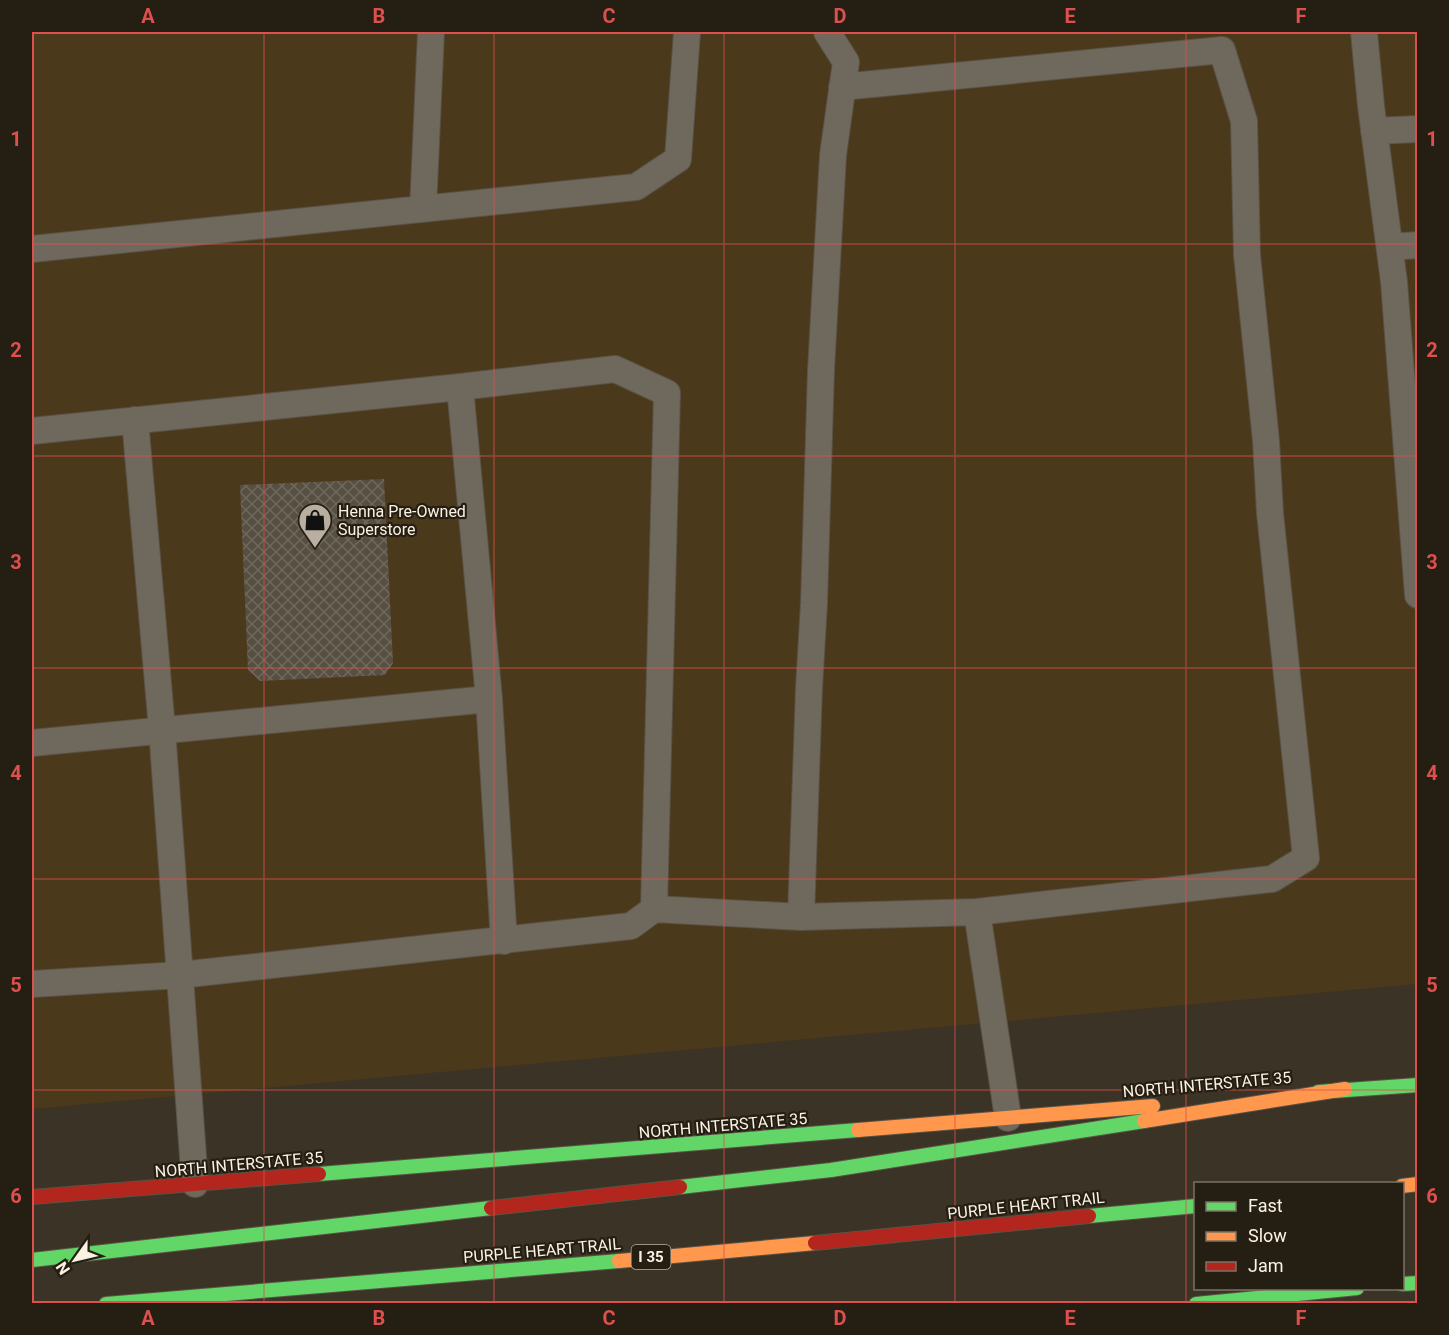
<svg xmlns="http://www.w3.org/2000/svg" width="1449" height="1335" font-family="Roboto,sans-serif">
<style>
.built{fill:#4b391b}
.building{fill:url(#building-cross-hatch)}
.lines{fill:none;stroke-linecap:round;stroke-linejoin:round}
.lane-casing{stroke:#595245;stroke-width:28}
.fast-casing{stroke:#595245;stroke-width:16}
.slow-casing{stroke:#595245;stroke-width:16}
.jam-casing{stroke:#595245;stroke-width:16}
.lane{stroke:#6f695d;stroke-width:26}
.fast{stroke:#63d668;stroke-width:14}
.slow{stroke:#ff974d;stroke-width:14}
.jam{stroke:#b3261e;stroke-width:14}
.grid{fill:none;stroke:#de504d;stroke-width:1.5;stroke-opacity:0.55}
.labels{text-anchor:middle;stroke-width:4.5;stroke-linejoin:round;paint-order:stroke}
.shield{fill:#251e13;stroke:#bcb2a5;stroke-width:1.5}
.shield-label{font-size:15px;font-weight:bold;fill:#fcf2e3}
.poi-label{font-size:16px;fill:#fcf2e3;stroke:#251e13;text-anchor:start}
.street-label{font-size:16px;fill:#fcf2e3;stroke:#251e13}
.neatline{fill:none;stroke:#de504d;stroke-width:2}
.grid-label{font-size:20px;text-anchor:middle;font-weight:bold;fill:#de504d}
</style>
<defs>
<pattern id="building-cross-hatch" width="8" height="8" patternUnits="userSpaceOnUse" patternTransform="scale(1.5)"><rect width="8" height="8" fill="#564f42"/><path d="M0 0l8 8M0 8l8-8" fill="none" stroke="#6f695d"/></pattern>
</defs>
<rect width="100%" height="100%" fill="#3b3325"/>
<path class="built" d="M 32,32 L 1417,32 L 1417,984 L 32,1109 Z"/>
<path class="building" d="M 384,479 L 393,663 L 385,675 L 260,681 L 248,670 L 240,485 Z"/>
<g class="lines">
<g class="lane-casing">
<path id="lane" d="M 827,32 L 846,62 L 833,155 L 821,370 L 814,603 L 809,688 L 801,917 L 977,912 L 1008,1118
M 1364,32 L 1371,106 L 1394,282 L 1418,595
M 842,87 L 1222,50 L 1244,121 L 1247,255 L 1266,441 L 1270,513 L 1306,858 L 1272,879 L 977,912
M 1374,131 L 1418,129
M 423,209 L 431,32
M 1390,247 L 1418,245
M 32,249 L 636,187 L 678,159 L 687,32
M 135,420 L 162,729 L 195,1184
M 32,431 L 460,387 L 615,369 L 667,393 L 654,909 L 631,926 L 180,975 L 32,984
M 489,699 L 504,941
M 32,743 L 489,699 L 460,387
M 654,909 L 801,917"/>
</g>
<g class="fast-casing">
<path id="fast" d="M 1318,1092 L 1418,1085
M 319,1174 L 858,1130
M 680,1187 L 831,1170 L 1144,1121
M 1089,1216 L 1196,1206
M 32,1260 L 491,1208
M 1402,1284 L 1418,1283
M 106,1304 L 619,1261
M 1196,1304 L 1357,1288"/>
</g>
<g class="slow-casing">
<path id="slow" d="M 1144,1121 L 1345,1089
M 858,1130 L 1153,1106
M 1402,1186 L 1418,1184
M 619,1261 L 815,1243"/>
</g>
<g class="jam-casing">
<path id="jam" d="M 32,1197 L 319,1174
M 491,1208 L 680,1187
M 815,1243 L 1089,1216"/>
</g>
<use href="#lane" class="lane"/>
<use href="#fast" class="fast"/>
<use href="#slow" class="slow"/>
<use href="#jam" class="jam"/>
</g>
<path class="grid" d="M 264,32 L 264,1304M 494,32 L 494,1304M 724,32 L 724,1304M 955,32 L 955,1304M 1186,32 L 1186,1304M 32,244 L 1418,244M 32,456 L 1418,456M 32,668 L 1418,668M 32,879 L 1418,879M 32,1090 L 1418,1090"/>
<defs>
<g id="shop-pin" transform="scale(1.725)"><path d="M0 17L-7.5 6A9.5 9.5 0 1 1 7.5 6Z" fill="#b8afa0" stroke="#251e13"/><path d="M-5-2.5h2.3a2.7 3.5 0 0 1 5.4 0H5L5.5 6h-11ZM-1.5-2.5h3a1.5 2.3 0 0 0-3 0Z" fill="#111"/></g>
</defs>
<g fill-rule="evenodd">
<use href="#shop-pin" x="315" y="520"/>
</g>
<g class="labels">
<rect class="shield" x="631.5" y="1245" width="39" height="24" rx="4.5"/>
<g class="shield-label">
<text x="651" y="1262">I 35</text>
</g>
<g class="poi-label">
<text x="338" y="517">Henna Pre-Owned<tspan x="338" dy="18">Superstore</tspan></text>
</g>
<g class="street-label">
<text transform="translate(1207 1084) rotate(-5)" y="6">NORTH INTERSTATE 35</text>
<text transform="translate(723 1125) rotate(-5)" y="6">NORTH INTERSTATE 35</text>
<text transform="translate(239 1164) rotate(-5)" y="6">NORTH INTERSTATE 35</text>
<text transform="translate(1026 1205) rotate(-6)" y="6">PURPLE HEART TRAIL</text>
<text transform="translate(542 1250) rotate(-5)" y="6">PURPLE HEART TRAIL</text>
</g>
</g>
<rect width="1449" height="1335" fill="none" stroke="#251e13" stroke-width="66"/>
<rect x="1194" y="1182" width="210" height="108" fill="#251e13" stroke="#7b7366" stroke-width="1.5"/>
<rect x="1206" y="1202" width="30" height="9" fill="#63d668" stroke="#7b7366" stroke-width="1.5"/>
<text x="1248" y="1212" font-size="18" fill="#fcf2e3">Fast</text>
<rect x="1206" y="1232" width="30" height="9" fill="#ff974d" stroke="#7b7366" stroke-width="1.5"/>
<text x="1248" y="1242" font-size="18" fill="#fcf2e3">Slow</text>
<rect x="1206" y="1262" width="30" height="9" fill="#b3261e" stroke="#7b7366" stroke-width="1.5"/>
<text x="1248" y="1272" font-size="18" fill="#fcf2e3">Jam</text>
<g transform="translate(75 1260) rotate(236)" stroke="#251e13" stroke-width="4.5" paint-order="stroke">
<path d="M0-4.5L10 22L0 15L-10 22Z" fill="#fcf2e3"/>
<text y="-9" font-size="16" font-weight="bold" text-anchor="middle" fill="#fcf2e3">N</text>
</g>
<rect x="33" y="33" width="1383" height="1269" class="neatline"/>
<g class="grid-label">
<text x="148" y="23">A</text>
<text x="379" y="23">B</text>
<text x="609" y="23">C</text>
<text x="840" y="23">D</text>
<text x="1070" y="23">E</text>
<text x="1301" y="23">F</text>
<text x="16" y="146">1</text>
<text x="1432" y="146">1</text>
<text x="16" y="357">2</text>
<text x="1432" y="357">2</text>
<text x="16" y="569">3</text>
<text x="1432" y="569">3</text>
<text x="16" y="780">4</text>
<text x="1432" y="780">4</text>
<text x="16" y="992">5</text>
<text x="1432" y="992">5</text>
<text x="16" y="1203">6</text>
<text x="1432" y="1203">6</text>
<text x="148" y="1325">A</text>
<text x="379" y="1325">B</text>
<text x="609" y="1325">C</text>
<text x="840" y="1325">D</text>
<text x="1070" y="1325">E</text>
<text x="1301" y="1325">F</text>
</g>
</svg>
